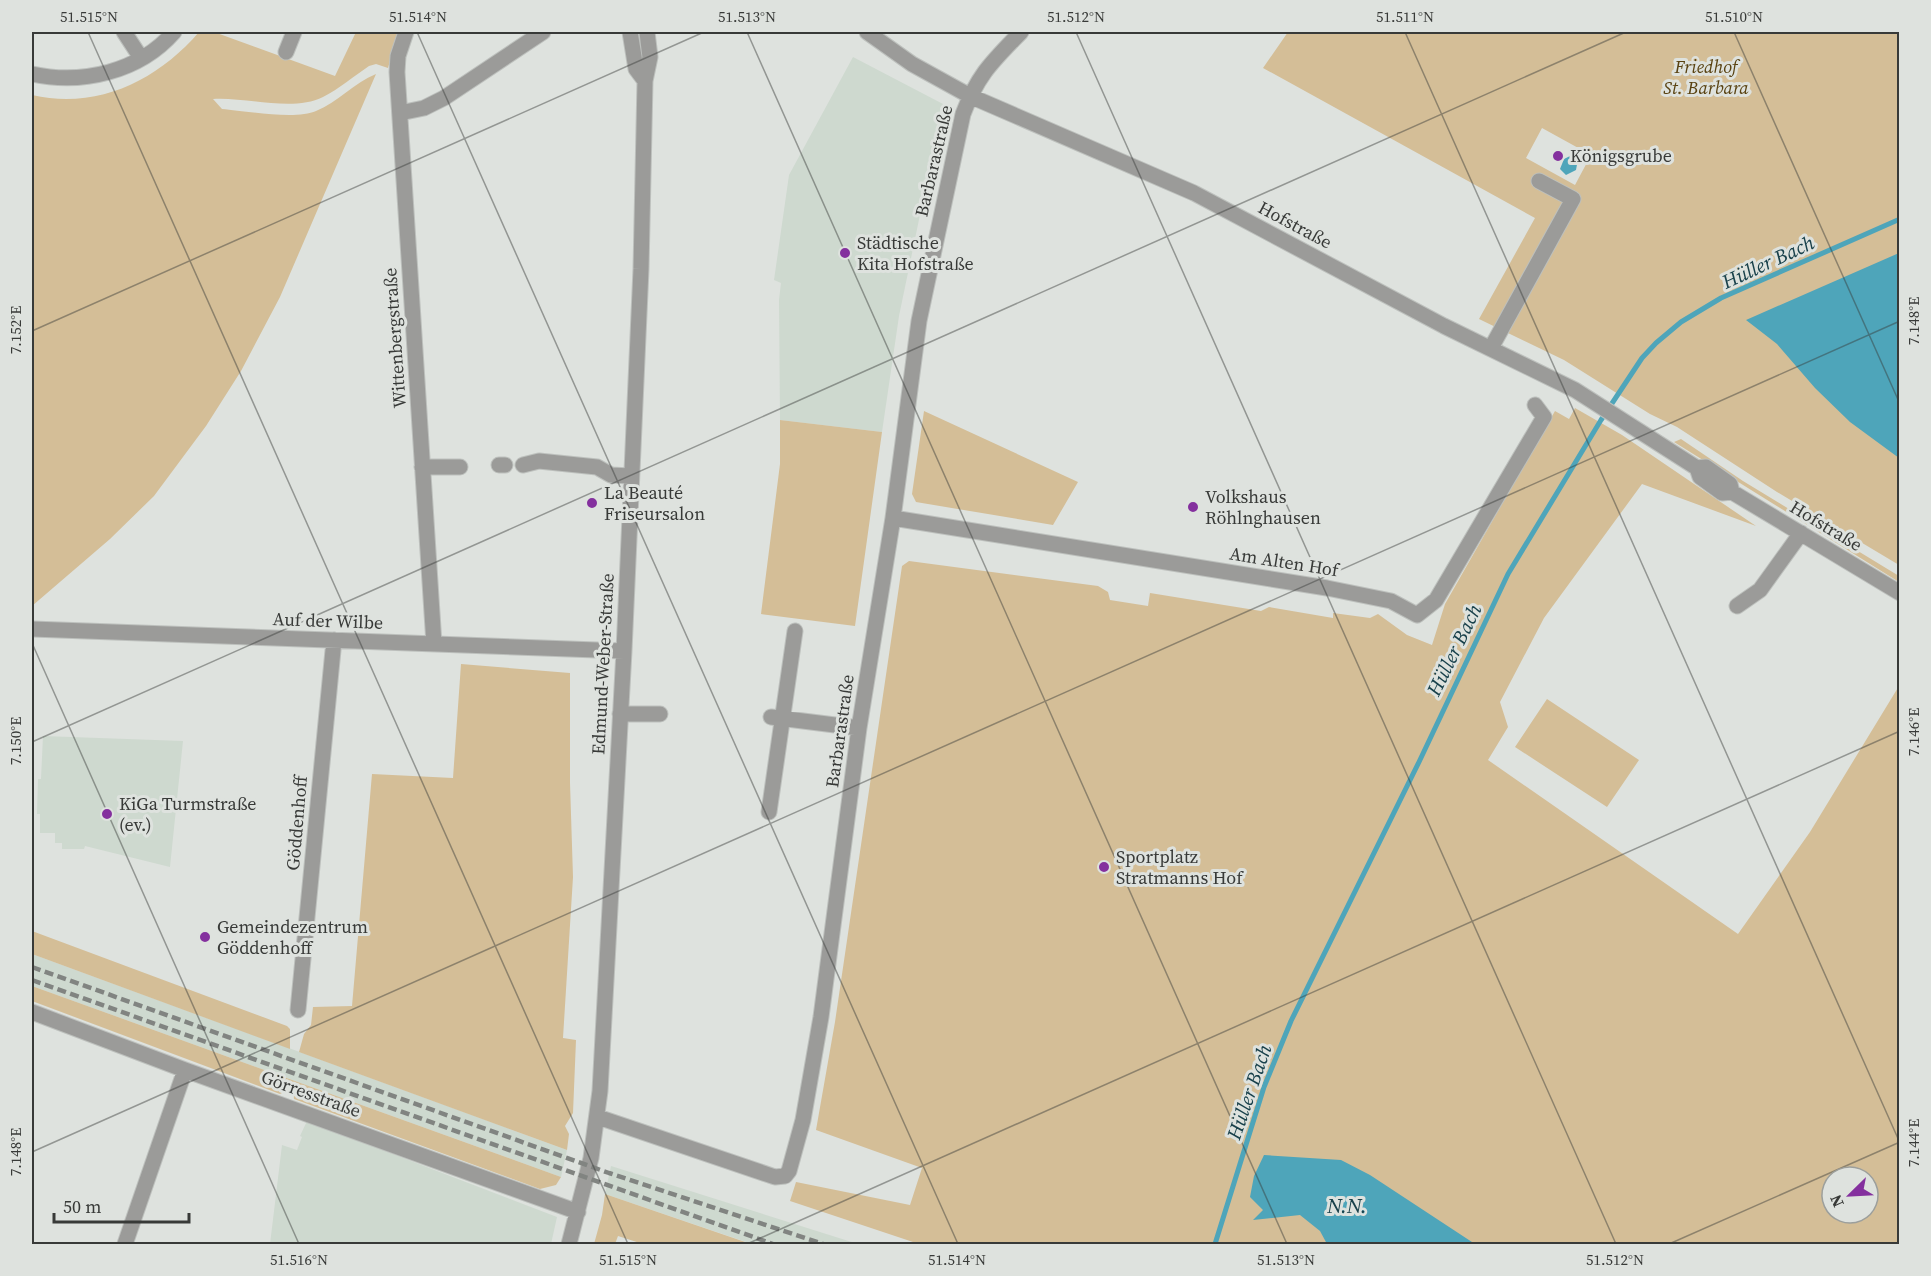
<svg xmlns="http://www.w3.org/2000/svg" width="1931" height="1276" font-family="'Source Serif 4',serif">
<style>
.built{fill:#ced9cf}
.green{fill:#d4be97;fill-rule:evenodd}
.water{fill:#4ea5ba}
.lines{fill:none;stroke-linecap:round;stroke-linejoin:round}
.stream{stroke:#4ea5ba;stroke-width:5}
.minor-casing{stroke:#bdc0bd;stroke-width:17}
.minor{stroke:#9b9b99;stroke-width:15}
.rail{stroke:#818481;stroke-width:4.5;stroke-dasharray:9 4.5;stroke-linecap:butt}
.ticks{fill:none;stroke:#383a38;stroke-width:1.5;stroke-opacity:0.45}
.poi-dot{fill:#84309e;stroke:#dee2de;stroke-width:2}
.labels{text-anchor:middle;stroke-width:6;stroke-linejoin:round;paint-order:stroke}
.park-label{font-size:18px;font-style:italic;fill:#594211;stroke:#dee2de}
.poi-label{font-size:18px;fill:#383a38;stroke:#dee2de;text-anchor:start}
.street-label{font-size:18px;fill:#383a38;stroke:#dee2de}
.water-label{font-size:20px;font-style:italic;fill:#19414b;stroke:#dee2de}
.neatline{fill:none;stroke:#383a38;stroke-width:2}
.ticks-label{font-size:15px;text-anchor:middle;fill:#383a38}
</style>
<rect width="100%" height="100%" fill="#dee2de"/>
<path class="built" d="M 853,57 L 943,104 L 899,316 L 882,432 L 780,420 L 779,300 L 781,283 L 774,280 L 789,175 Z
M 43,736 L 183,741 L 170,867 L 85,846 L 84,849 L 62,849 L 62,843 L 55,843 L 55,833 L 40,833 L 40,814 L 37,814 L 38,779 L 41,779 Z
M 32,954 L 567,1150 L 561,1177 L 32,986 Z
M 307,1121 L 557,1217 L 551,1244 L 270,1244 L 282,1145 L 297,1150 L 302,1137 L 300,1136 Z
M 611,1166 L 858,1244 L 752,1244 L 605,1194 Z"/>
<path class="green" d="M 199,32 L 214,32 L 335,76 L 356,32 L 398,32 L 388,68 L 376,64 L 369,66 C 354,76 339,89 323,97 C 293,112 247,97 213,99 L 222,109 C 245,111 296,120 316,111 C 338,102 354,83 376,74 L 280,297 L 241,371 L 206,426 L 154,496 L 110,539 L 32,606 L 32,95 C 97,110 157,81 199,32 Z
M 1288,32 L 1899,32 L 1899,565 L 1777,492 L 1677,427 L 1650,414 L 1564,360 L 1479,319 L 1535,218 L 1263,68 ZM 1542,128 L 1591,155 L 1575,185 L 1526,158 Z
M 1575,408 L 1622,435 L 1756,526 L 1642,484 L 1544,618 L 1500,702 L 1508,727 L 1488,760 L 1738,934 L 1810,832 L 1899,686 L 1899,1244 L 919,1244 L 790,1201 L 796,1182 L 910,1205 L 922,1168 L 816,1130 L 835,1022 L 902,566 L 909,561 L 1098,586 L 1108,592 L 1110,600 L 1148,606 L 1150,593 L 1261,611 L 1269,607 L 1333,618 L 1333,613 L 1370,618 L 1378,614 L 1407,635 L 1432,645 L 1445,604 L 1555,411 L 1569,419 ZM 1832,1177 L 1868,1177 L 1868,1213 L 1832,1213 Z
M 924,411 L 1078,482 L 1053,525 L 916,502 L 912,494 Z
M 780,420 L 882,432 L 855,626 L 761,614 L 780,464 Z
M 1681,439 L 1743,481 L 1899,576 L 1899,582 L 1674,442 Z
M 461,664 L 570,673 L 570,783 L 573,877 L 563,1038 L 576,1040 L 573,1113 L 565,1126 L 569,1134 L 567,1150 L 299,1052 L 304,1034 L 311,1025 L 313,1007 L 352,1006 L 372,774 L 453,778 Z
M 1547,699 L 1639,760 L 1607,807 L 1515,747 Z
M 32,931 L 287,1026 L 290,1029 L 290,1049 L 32,954 Z
M 32,986 L 561,1177 L 556,1185 L 540,1189 L 294,1099 L 293,1089 L 286,1087 L 284,1092 L 280,1094 L 32,1001 Z
M 605,1194 L 751,1244 L 643,1244 L 618,1236 L 615,1244 L 594,1244 L 602,1215 Z"/>
<path class="water" d="M 1576,153 L 1578,159 L 1576,170 L 1566,175 L 1560,169 L 1564,159 Z
M 1899,253 L 1899,458 L 1850,422 L 1815,388 L 1777,344 L 1746,320 Z
M 1264,1155 L 1341,1160 L 1370,1175 L 1475,1244 L 1327,1244 L 1320,1231 L 1300,1215 L 1253,1220 L 1263,1210 L 1250,1197 L 1254,1176 Z"/>
<g class="lines">
<path class="stream" d="M 1215,1244 L 1264,1087 L 1291,1021 L 1419,762 L 1508,574 L 1601,420 L 1642,358 L 1656,343 L 1681,322 L 1721,298 L 1900,219"/>
<g class="minor-casing">
<path id="minor" d="M 124,32 L 141,58
M 406,32 L 398,56 L 397,72 L 434,644
M 630,32 L 636,69 L 645,81
M 867,32 L 912,64 L 970,96 L 1194,193 L 1444,326 L 1575,390 L 1697,468 L 1706,467 L 1730,484 L 1732,492
M 286,52 L 294,32
M 32,74 C 82,85 139,72 174,32
M 400,113 L 424,108 L 444,98 L 543,32
M 1491,348 L 1573,199 L 1539,181
M 499,465 L 505,465
M 523,465 L 539,461 L 597,467 L 611,475 L 631,476
M 422,467 L 460,467
M 1697,468 L 1700,477 L 1722,493 L 1732,492 L 1900,593
M 893,518 L 1327,588 L 1391,601 L 1417,615 L 1436,600 L 1544,417 L 1535,405
M 1737,606 L 1760,590 L 1801,533
M 32,629 L 624,651
M 620,714 L 660,714
M 771,717 L 859,728
M 769,812 L 795,631
M 298,1010 L 334,640
M 32,1012 L 185,1070 L 578,1212
M 598,1117 L 775,1177 L 785,1176 L 789,1171 L 803,1120 L 821,1017 L 859,728 L 893,518 L 919,321 L 963,114 C 978,74 993,61 1021,32
M 125,1244 L 185,1070
M 569,1244 L 591,1158 L 600,1091 L 624,651 L 641,269 L 645,81 L 650,57 L 647,32"/>
</g>
<use href="#minor" class="minor"/>
<path class="rail" d="M 32,967 L 609,1173 L 823,1244
M 32,980 L 773,1244"/>
</g>
<path class="ticks" d="M 88,32 L 628,1244M 417,32 L 958,1244M 747,32 L 1287,1244M 1076,32 L 1616,1244M 1405,32 L 1900,1143M 1734,32 L 1900,404M 32,331 L 704,32M 32,643 L 299,1244M 32,742 L 1626,32M 32,1152 L 1900,321M 747,1244 L 1900,731M 1669,1244 L 1900,1142"/>
<g class="poi-dot">
<circle cx="1558" cy="156" r="6"/>
<circle cx="845" cy="253" r="6"/>
<circle cx="592" cy="503" r="6"/>
<circle cx="1193" cy="507" r="6"/>
<circle cx="107" cy="814" r="6"/>
<circle cx="1104" cy="867" r="6"/>
<circle cx="205" cy="937" r="6"/>
</g>
<g class="labels">
<g class="park-label">
<text x="1706" y="73">Friedhof<tspan x="1706" dy="21">St. Barbara</tspan></text>
</g>
<g class="poi-label">
<text x="1570" y="162">Königsgrube</text>
<text x="857" y="249">Städtische<tspan x="857" dy="21">Kita Hofstraße</tspan></text>
<text x="604" y="499">La Beauté<tspan x="604" dy="21">Friseursalon</tspan></text>
<text x="1205" y="503">Volkshaus<tspan x="1205" dy="21">Röhlnghausen</tspan></text>
<text x="119" y="810">KiGa Turmstraße<tspan x="119" dy="21">(ev.)</tspan></text>
<text x="1116" y="863">Sportplatz<tspan x="1116" dy="21">Stratmanns Hof</tspan></text>
<text x="217" y="933">Gemeindezentrum<tspan x="217" dy="21">Göddenhoff</tspan></text>
</g>
<g class="street-label">
<text transform="translate(934 161) rotate(-77)" y="6">Barbarastraße</text>
<text transform="translate(1295 225) rotate(28)" y="6">Hofstraße</text>
<text transform="translate(395 338) rotate(-94)" y="6">Wittenbergstraße</text>
<text transform="translate(1826 526) rotate(31)" y="6">Hofstraße</text>
<text transform="translate(1284 562) rotate(9)" y="6">Am Alten Hof</text>
<text transform="translate(328 621) rotate(2)" y="6">Auf der Wilbe</text>
<text transform="translate(603 664) rotate(-87)" y="6">Edmund-Weber-Straße</text>
<text transform="translate(840 731) rotate(-82)" y="6">Barbarastraße</text>
<text transform="translate(297 823) rotate(-85)" y="6">Göddenhoff</text>
<text transform="translate(311 1094) rotate(20)" y="6">Görresstraße</text>
</g>
<g class="water-label">
<text transform="translate(1768 262) rotate(-25)" y="7">Hüller Bach</text>
<text transform="translate(1454 650) rotate(-64)" y="7">Hüller Bach</text>
<text transform="translate(1249 1092) rotate(-71)" y="7">Hüller Bach</text>
<text x="1347" y="1213">N.N.</text>
</g>
</g>
<rect width="1931" height="1276" fill="none" stroke="#dee2de" stroke-width="66"/>
<g transform="translate(1850 1195) rotate(246)"><circle r="28" fill="#dee2de" stroke="#9c9f9c" stroke-width="1.5"/>
<path d="M0-4.5L10 22L0 15L-10 22Z" fill="#84309e"/>
<text y="-9" font-size="16" font-weight="bold" text-anchor="middle" fill="#383a38">N</text>
</g>
<path d="M54 1213v9h135v-9" fill="none" stroke="#383a38" stroke-width="3"/>
<text x="63" y="1213" font-size="18" fill="#383a38" stroke="#dee2de" stroke-width="4.5" paint-order="stroke">50 m</text>
<rect x="33" y="33" width="1865" height="1210" class="neatline"/>
<g class="ticks-label">
<text x="89" y="22">51.515°N</text>
<text x="418" y="22">51.514°N</text>
<text x="747" y="22">51.513°N</text>
<text x="1076" y="22">51.512°N</text>
<text x="1405" y="22">51.511°N</text>
<text x="1734" y="22">51.510°N</text>
<text transform="translate(1914 321) rotate(-90)" y="5">7.148°E</text>
<text transform="translate(16 330) rotate(-90)" y="5">7.152°E</text>
<text transform="translate(1914 732) rotate(-90)" y="5">7.146°E</text>
<text transform="translate(16 741) rotate(-90)" y="5">7.150°E</text>
<text transform="translate(1914 1143) rotate(-90)" y="5">7.144°E</text>
<text transform="translate(16 1152) rotate(-90)" y="5">7.148°E</text>
<text x="299" y="1265">51.516°N</text>
<text x="628" y="1265">51.515°N</text>
<text x="957" y="1265">51.514°N</text>
<text x="1286" y="1265">51.513°N</text>
<text x="1615" y="1265">51.512°N</text>
</g>
</svg>
